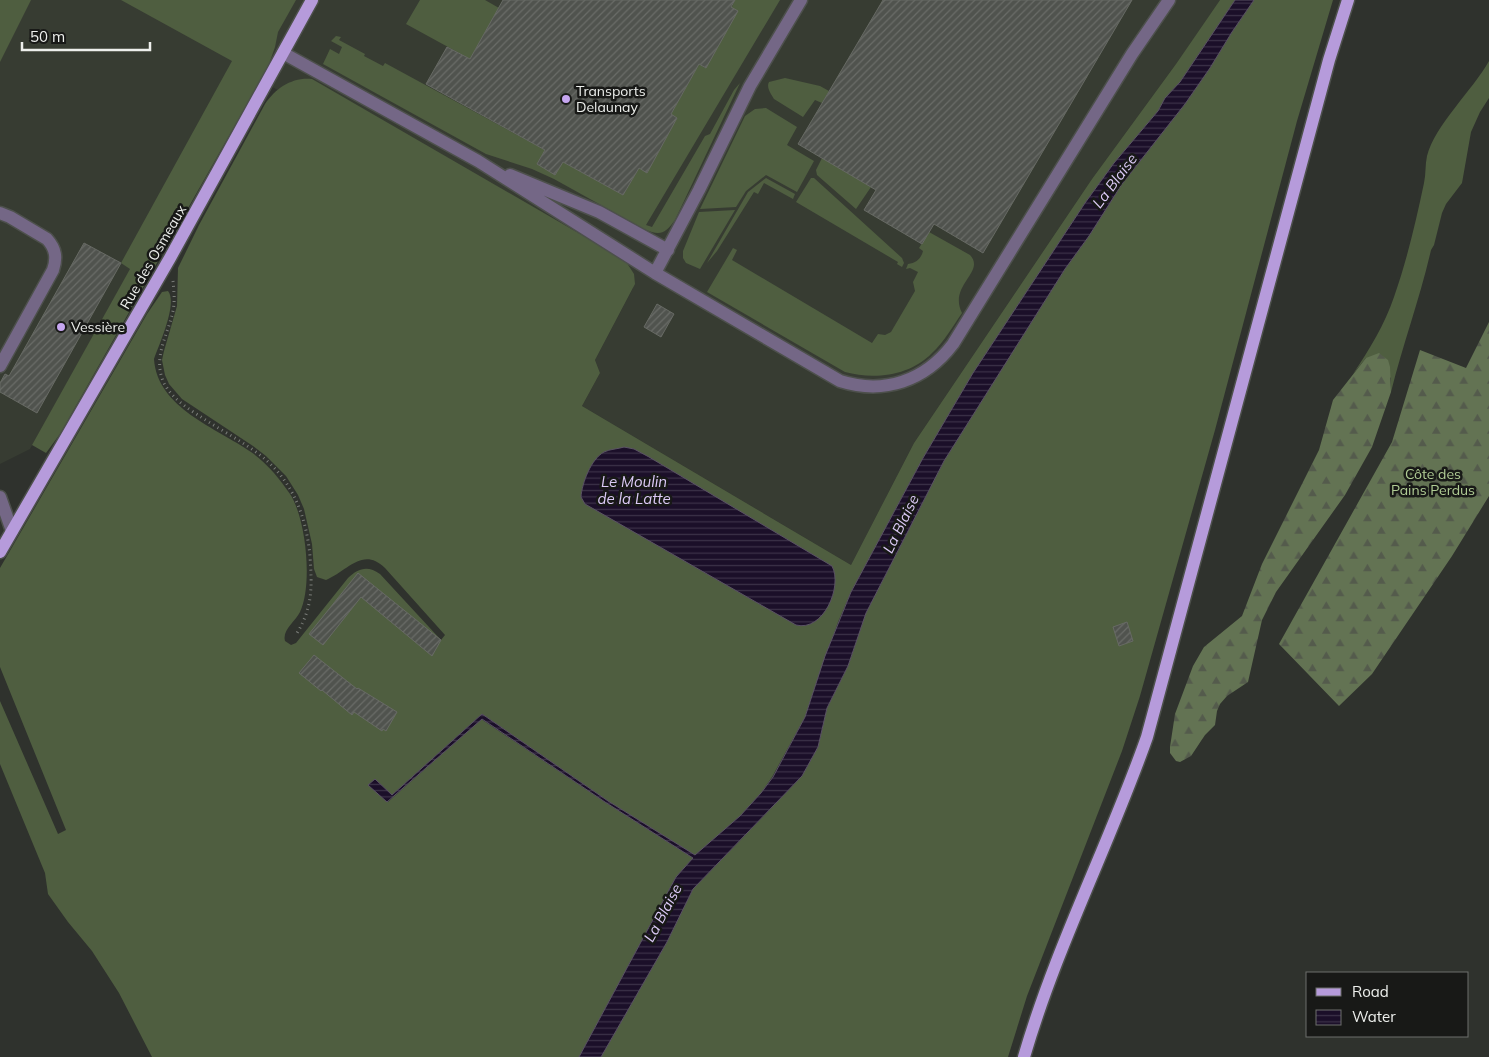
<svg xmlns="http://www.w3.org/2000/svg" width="1489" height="1057" font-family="Mulish,sans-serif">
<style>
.built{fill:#373c32}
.grass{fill:#4f5e40}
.forest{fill:url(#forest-firs)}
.water{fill:url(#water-rules);stroke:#5a5264}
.building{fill:url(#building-hatch);stroke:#676a64}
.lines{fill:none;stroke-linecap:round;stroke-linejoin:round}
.minor-casing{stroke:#4d504c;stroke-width:15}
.major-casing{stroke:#4d504c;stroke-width:15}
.path{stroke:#7a7d79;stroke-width:3;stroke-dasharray:1 4;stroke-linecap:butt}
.minor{stroke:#746786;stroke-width:12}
.major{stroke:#b69bdb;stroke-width:12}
.poi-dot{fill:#c6a6f0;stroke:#181917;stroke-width:2}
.labels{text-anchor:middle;stroke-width:5;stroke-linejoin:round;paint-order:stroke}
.poi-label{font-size:14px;fill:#edefec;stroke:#181917;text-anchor:start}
.street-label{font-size:14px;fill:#edefec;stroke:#181917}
.park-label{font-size:14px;fill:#b1cd95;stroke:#181917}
.water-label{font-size:15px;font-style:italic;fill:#dccaf7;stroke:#181917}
</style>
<defs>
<pattern id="forest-firs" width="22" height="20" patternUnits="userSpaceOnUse" patternTransform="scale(1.25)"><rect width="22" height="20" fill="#637353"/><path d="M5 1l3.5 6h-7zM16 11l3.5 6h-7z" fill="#545b4c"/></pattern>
<pattern id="water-rules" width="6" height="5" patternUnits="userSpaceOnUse" patternTransform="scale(1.25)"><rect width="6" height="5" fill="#1b0f29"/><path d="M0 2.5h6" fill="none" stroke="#3c3248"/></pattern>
<pattern id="building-hatch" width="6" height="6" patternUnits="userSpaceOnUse" patternTransform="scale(1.25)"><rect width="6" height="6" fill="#50534e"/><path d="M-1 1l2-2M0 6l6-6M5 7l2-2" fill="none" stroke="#6a6c68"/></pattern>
</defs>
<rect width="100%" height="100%" fill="#2f322d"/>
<path class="built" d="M 0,0 L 1220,0 L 1176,64 L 1092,179 L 914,443 L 851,565 L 582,406 L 600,373 L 595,360 L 633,288 L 242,70 L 30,449 L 0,464 Z"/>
<path class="grass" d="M 0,0 L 31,0 L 0,62 Z
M 121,0 L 296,0 L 278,32 L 275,47 L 268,67 L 60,434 L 46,453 L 32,445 L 130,269 L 121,263 L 232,61 Z
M 420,0 L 485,0 L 499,8 L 470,59 L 406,24 Z
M 735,0 L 780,0 L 646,225 L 652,227 L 705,136 L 710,134 L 734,90 L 740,83 L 675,220 C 665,234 660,236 644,229 L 554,179 L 532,169 L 486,154 L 323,64 L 330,49 L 339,54 L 342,47 L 331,41 L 336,36 L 341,37 L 339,40 L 365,54 L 364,56 L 383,66 L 385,63 L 545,150 L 537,164 L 555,174 L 563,162 L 623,195 L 639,168 L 647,172 L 677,118 L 671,114 L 699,64 L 705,68 Z
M 1220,0 L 1235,0 L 1180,82 L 1165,98 L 1158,111 L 1114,163 L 1085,203 L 973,373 L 923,458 L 851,592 L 838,622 L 805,717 L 772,777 L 761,793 L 740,816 L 695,856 L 608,801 L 482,714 L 392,795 L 375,779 L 368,785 L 388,802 L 481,719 L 605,802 L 693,858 L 676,877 L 579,1057 L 152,1057 L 119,993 L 92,951 L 68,922 L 48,894 L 45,873 L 0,764 L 0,701 L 58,834 L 66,830 L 0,667 L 0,568 L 147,314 L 162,292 L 168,291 C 178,303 159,345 154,359 C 157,408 217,428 251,452 C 267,463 279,478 290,494 C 306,518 313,585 300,612 C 295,622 282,630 285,641 L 291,645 L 296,643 L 348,578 C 358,568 368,565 380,574 L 441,640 L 445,635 L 385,568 C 362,546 347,572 326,580 L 317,577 L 314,569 L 312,544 L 304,509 L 298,495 L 286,476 L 266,456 L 253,446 L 182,399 L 169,384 L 165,375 L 162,360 L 164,351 L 177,306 L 178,268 L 199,225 L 265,104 C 276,88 292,77 312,79 L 625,260 L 634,274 L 635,284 L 595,360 L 600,373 L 582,406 L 851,565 L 914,443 L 1092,179 L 1176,64 Z
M 1254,0 L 1333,0 L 1297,121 L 1215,430 L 1140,696 L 1122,751 L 1027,996 L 1008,1057 L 601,1057 L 667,942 L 693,889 L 802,776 L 818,747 L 827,708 L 848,666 L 866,613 L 944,461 L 1065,269 L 1089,236 L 1122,184 L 1185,104 L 1210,68 L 1232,32 Z
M 1489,61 L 1489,98 L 1480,112 L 1471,132 L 1462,183 L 1446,204 L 1442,213 L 1434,245 L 1431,250 C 1420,298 1403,344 1391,392 L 1391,378 L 1366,358 L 1353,374 C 1369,350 1385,324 1394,297 C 1407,260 1416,221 1424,183 C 1426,174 1425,165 1427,156 C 1435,125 1472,91 1489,61 Z
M 785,78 L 820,86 L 829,91 L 822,103 L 815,100 L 803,117 L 774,99 C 771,94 766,87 769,82 Z
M 766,108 L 797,127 L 787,145 L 814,161 L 797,192 L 766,175 L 746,191 L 736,207 L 700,209 L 745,116 L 755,109 Z
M 822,158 L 871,187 L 856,209 L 817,175 L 816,170 Z
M 766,178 L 795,194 L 793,199 L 764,183 L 758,194 L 754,192 L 717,251 L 707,263 L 748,192 Z
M 811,178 L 814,178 L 902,258 L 904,263 L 902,267 L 897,264 L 898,262 L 796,202 Z
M 735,210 L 700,269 L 686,263 L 683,258 L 683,251 L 699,212 Z
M 929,232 L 970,255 C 986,272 948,285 962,313 C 953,326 944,342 932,353 C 910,376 874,380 845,372 L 707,292 L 733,248 L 737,250 L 732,260 L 872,343 L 878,334 L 885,335 L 891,332 L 915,291 L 913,282 L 918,272 L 910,268 L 906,269 L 908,264 C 916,263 921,259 923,251 L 919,248 Z"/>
<path class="forest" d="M 1489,322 L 1489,496 L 1452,556 L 1372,674 L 1339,706 L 1279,644 L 1392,442 L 1420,350 L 1466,368 Z
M 1379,353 L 1388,360 L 1390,367 L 1391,392 L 1372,447 L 1345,495 L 1276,592 L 1262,620 L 1248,682 L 1227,696 L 1220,704 L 1217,711 L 1215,725 L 1205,735 L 1191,756 L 1180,762 L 1176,761 L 1170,753 L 1170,747 L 1175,714 L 1193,666 L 1204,647 L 1242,616 L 1262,564 L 1319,450 L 1333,400 L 1366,358 Z"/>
<path class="water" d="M 1235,0 L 1254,0 L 1232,32 L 1210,68 L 1185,104 L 1122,184 L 1089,236 L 1065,269 L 944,461 L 866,613 L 848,666 L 827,708 L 818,747 L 802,776 L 693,889 L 667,942 L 601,1057 L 579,1057 L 676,877 L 693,858 L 605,802 L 482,719 L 387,802 L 368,785 L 375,779 L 392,795 L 482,714 L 608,801 L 695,855 L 740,816 L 761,793 L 773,777 L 805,717 L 825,656 L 851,592 L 923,458 L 973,373 L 1085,203 L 1114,163 L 1158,111 L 1165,98 L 1180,82 Z
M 624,447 L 634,449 L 649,457 L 832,566 C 843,587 823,632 796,625 L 585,504 L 581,497 C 582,483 591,459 604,452 C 610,449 618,449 624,447 Z"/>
<path class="building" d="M 503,0 L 735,0 L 731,7 L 738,11 L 706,68 L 699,64 L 671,114 L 677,118 L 647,173 L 639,168 L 623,195 L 563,162 L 555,175 L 537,164 L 545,150 L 426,84 L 447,47 L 470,59 Z
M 883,0 L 1132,0 L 983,253 L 934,224 L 922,244 L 864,210 L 876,190 L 798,144 Z
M 84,243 L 121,263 L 37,413 L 0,392 L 0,383 L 5,374 L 9,376 Z
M 657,304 L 674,314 L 661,337 L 644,327 Z
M 358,573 L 441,640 L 432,656 L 361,597 L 323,645 L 309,634 Z
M 1127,622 L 1133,641 L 1119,646 L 1113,627 Z
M 314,655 L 357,689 L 358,688 L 397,712 L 386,731 L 383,729 L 382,731 L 354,712 L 352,715 L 322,690 L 321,691 L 299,673 Z"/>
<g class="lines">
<g class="minor-casing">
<path id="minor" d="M 801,0 L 750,86 L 699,190 L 655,273 L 840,381 C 884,395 925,381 953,344 L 1132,54 L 1169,0
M 283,53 L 478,161 L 655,273
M 510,175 L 599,212 L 668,250
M 0,213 L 10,217 L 47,239 C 56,249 57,258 53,270 L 0,366
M 0,497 L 12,531"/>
</g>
<g class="major-casing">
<path id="major" d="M 0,552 L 170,258 L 312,0
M 1024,1057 C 1056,947 1109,845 1147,737 L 1329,60 L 1348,0"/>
</g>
<path class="path" d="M 173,281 C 174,291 175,301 173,311 C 168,335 153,356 163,381 C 170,397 187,408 201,417 C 219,429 238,439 256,452 C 291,477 306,514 310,556 C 312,586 313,607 297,633"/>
<use href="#minor" class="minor"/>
<use href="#major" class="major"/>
</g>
<g class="poi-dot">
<circle cx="566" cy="99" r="5"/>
<circle cx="61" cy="327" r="5"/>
</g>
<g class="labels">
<g class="poi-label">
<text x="576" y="96">Transports<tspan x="576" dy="16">Delaunay</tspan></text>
<text x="71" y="332">Vessière</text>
</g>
<g class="street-label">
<text transform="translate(153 257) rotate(-60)" y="5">Rue des Osmeaux</text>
</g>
<g class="park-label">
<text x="1433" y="479">Côte des<tspan x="1433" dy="16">Pains Perdus</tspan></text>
</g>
<g class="water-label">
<text transform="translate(1115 181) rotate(-53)" y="5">La Blaise</text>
<text x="634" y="487">Le Moulin<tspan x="634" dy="17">de la Latte</tspan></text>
<text transform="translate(901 524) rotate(-64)" y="5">La Blaise</text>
<text transform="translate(663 913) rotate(-62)" y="5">La Blaise</text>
</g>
</g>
<rect x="1306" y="972" width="162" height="65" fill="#181917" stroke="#6d6f6c"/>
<rect x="1316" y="988" width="25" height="8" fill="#b69bdb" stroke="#6d6f6c"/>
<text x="1352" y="997" font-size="15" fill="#edefec">Road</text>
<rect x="1316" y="1010" width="25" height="15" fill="url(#water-rules)" stroke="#6d6f6c"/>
<text x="1352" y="1022" font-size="15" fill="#edefec">Water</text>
<path d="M22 42v8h128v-8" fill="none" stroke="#edefec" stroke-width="2.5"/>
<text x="30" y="42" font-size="15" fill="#edefec" stroke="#181917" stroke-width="4" paint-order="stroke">50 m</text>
</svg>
